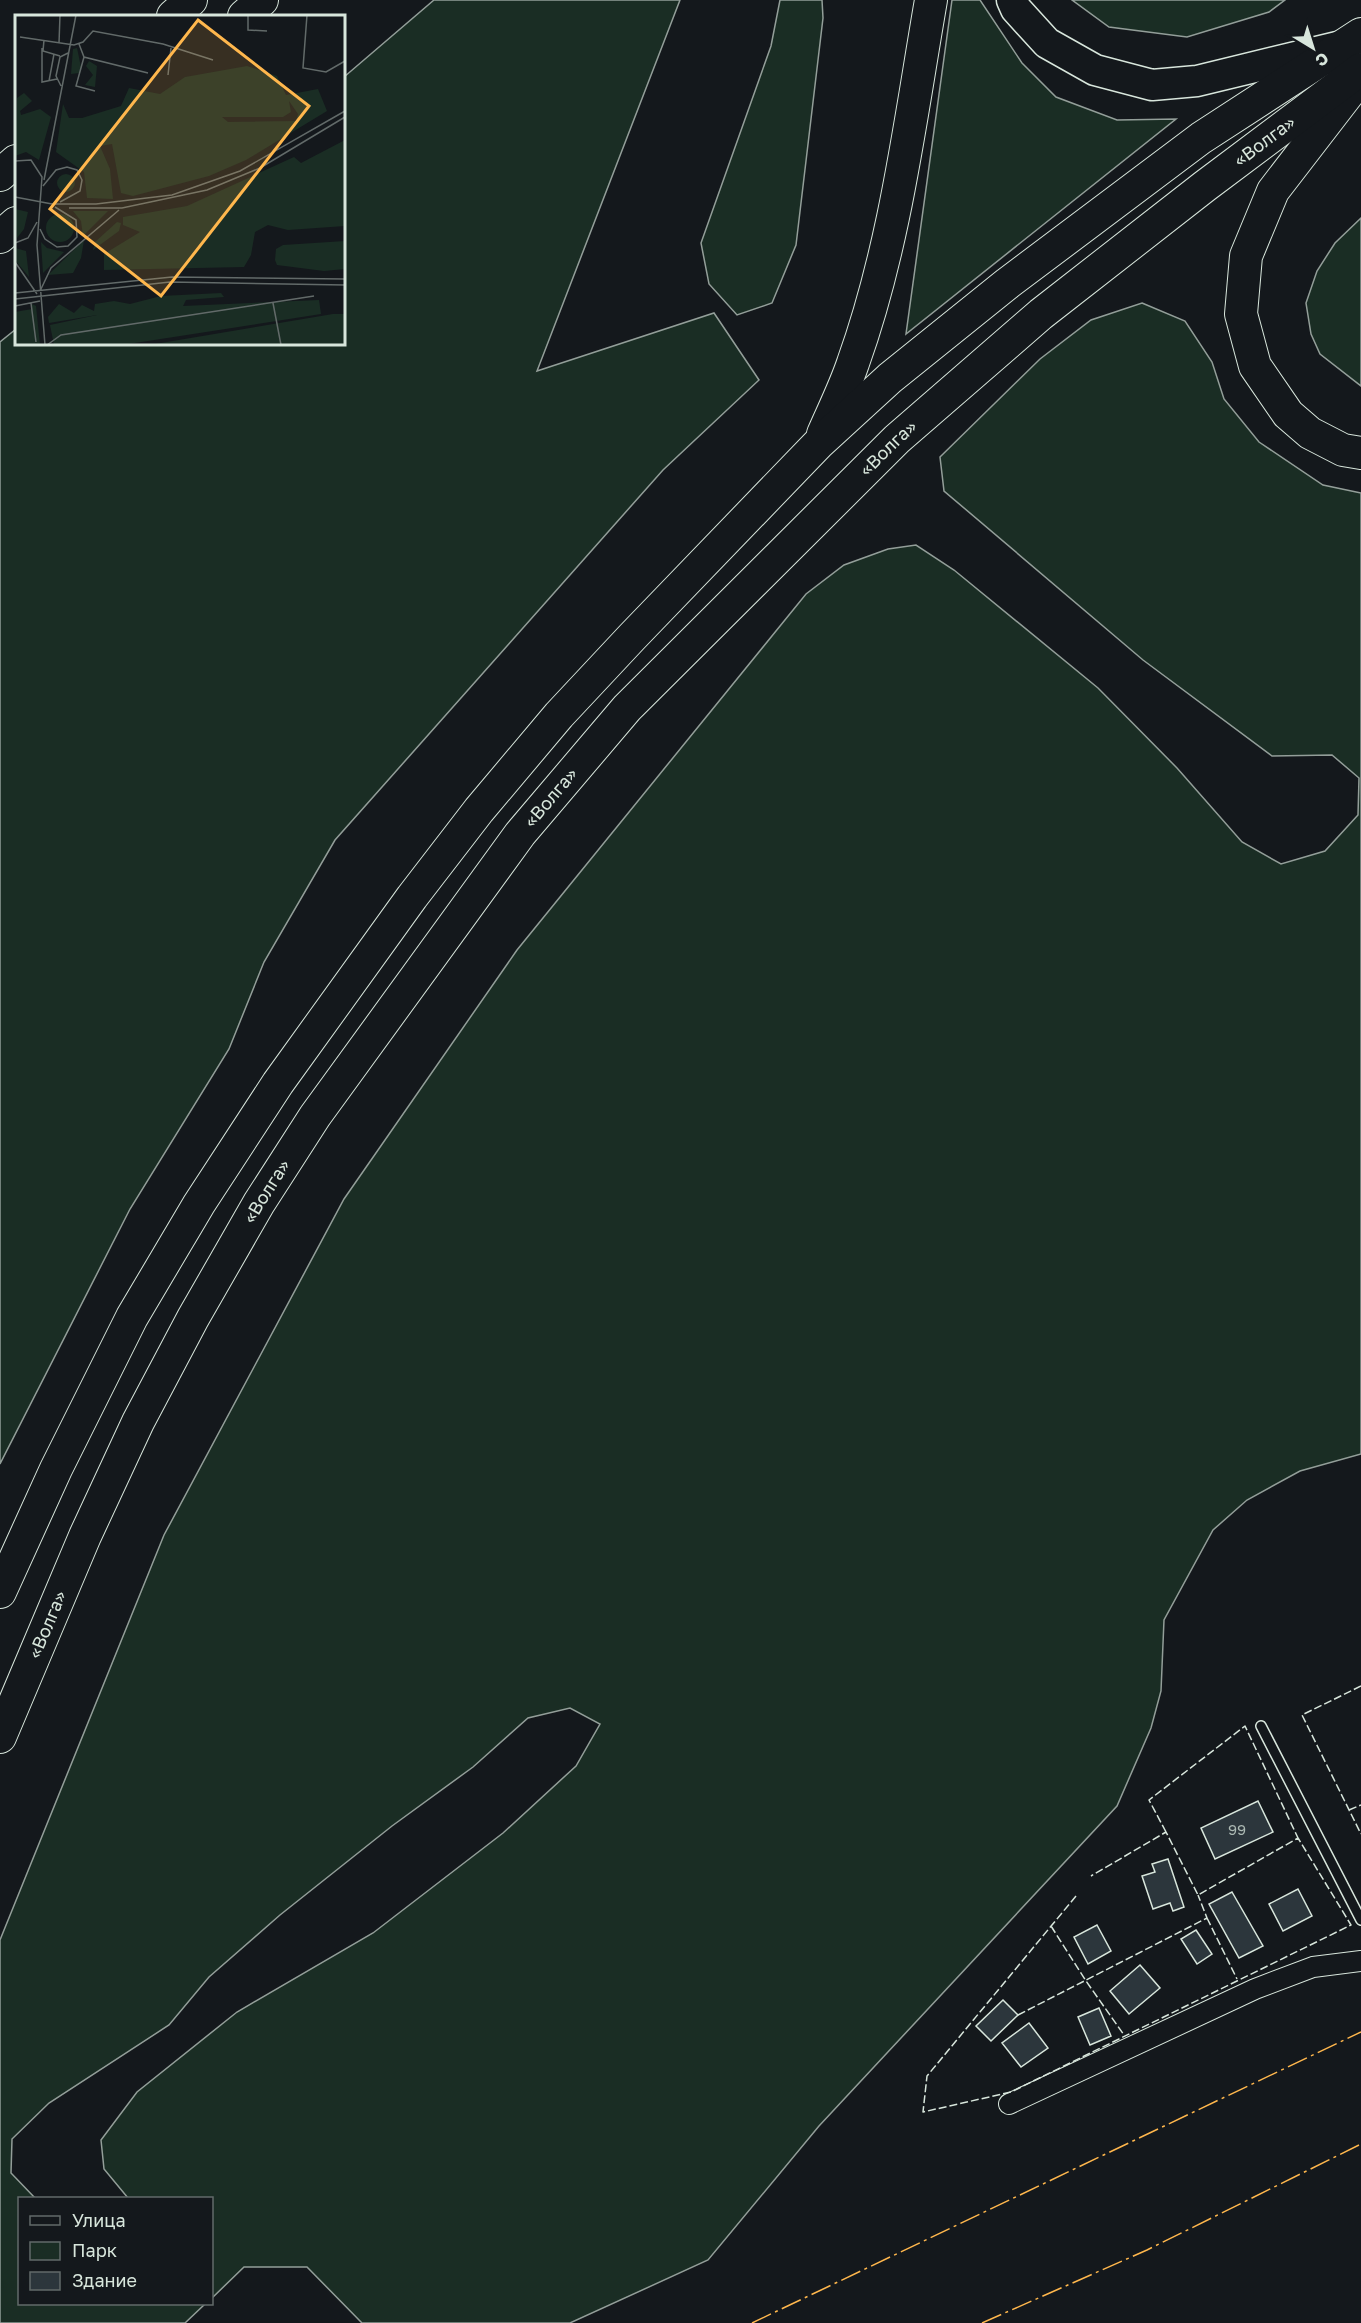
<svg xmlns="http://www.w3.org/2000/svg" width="1361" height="2323" font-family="'Golos Text',sans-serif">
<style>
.green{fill:#1a2d24;stroke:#939e99;stroke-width:1.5}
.building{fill:#2c363c;stroke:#d8e6dc;stroke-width:1.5}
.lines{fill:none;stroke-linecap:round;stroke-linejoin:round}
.service-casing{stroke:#d8e6dc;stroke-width:12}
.minor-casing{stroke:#d8e6dc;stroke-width:22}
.primary-casing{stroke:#d8e6dc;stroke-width:33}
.trunk-casing{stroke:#d8e6dc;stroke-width:34}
.service{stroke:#14181c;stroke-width:9}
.minor{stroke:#14181c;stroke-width:20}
.primary{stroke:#14181c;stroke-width:30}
.trunk{stroke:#14181c;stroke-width:32}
.fence{stroke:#d8e6dc;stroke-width:1.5;stroke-dasharray:8 3;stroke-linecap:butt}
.power{stroke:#ffb74d;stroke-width:1.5;stroke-dasharray:21 4.5 3 4.5;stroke-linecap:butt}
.labels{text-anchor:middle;stroke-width:4.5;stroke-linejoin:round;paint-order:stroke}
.number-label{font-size:15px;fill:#adbab4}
.street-label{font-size:18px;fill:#d8e6dc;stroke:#14181c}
.inset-road{fill:none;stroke:#626a69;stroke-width:1.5}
.view{fill:#ffb74d;fill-opacity:0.15;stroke:#ffb74d;stroke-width:3}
.inset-edge{fill:none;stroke:#d8e6dc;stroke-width:3}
</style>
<rect width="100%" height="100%" fill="#14181c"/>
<path class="green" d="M 434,0 L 680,0 L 537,371 L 714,313 L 759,380 L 663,470 L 335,840 L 264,962 L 229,1049 L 130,1209 L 0,1464 L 0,342 L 16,329 L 16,344 L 344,344 L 344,77 Z
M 780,0 L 822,0 L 823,18 L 796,245 L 772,303 L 737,315 L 709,284 L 701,243 L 771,46 Z
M 952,0 L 980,0 L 1022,63 L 1056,97 L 1117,120 L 1176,119 L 906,334 Z
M 1072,0 L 1285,0 L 1269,12 L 1187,37 L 1109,27 Z
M 1361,218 L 1361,386 L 1320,354 L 1311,334 L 1306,303 L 1317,271 L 1335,243 Z
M 1142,303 L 1185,321 L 1212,362 L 1224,399 L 1259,442 L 1323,485 L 1361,493 L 1361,1454 L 1300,1471 L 1247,1500 L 1213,1530 L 1164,1620 L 1161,1691 L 1151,1728 L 1117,1806 L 819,2126 L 708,2260 L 570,2323 L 362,2323 L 307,2267 L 244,2267 L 212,2298 L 212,2198 L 128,2198 L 104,2169 L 101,2140 L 137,2092 L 237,2012 L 373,1933 L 503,1833 L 576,1766 L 600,1724 L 570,1708 L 528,1718 L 473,1767 L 392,1826 L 280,1915 L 209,1977 L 169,2025 L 49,2103 L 12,2139 L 11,2173 L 35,2198 L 20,2198 L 20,2304 L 205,2304 L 185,2323 L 0,2323 L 0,1940 L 164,1535 L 344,1199 L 517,950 L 806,594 L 844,565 L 888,549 L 916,545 L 954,570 L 1098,688 L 1177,768 L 1242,842 L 1281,864 L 1325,851 L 1358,815 L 1359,778 L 1332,755 L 1272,756 L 1143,660 L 944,491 L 940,457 L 1040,359 L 1091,320 Z"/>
<path class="building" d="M 1258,1801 L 1273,1832 L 1215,1859 L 1201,1828 Z
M 1168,1859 L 1184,1907 L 1173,1911 L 1170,1903 L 1153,1909 L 1142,1876 L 1155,1872 L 1152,1864 Z
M 1298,1889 L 1312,1916 L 1283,1931 L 1269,1904 Z
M 1232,1892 L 1263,1946 L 1239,1958 L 1209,1904 Z
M 1097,1925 L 1111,1951 L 1088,1964 L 1074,1937 Z
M 1196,1930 L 1212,1954 L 1197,1964 L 1181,1939 Z
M 1140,1965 L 1160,1988 L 1129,2014 L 1110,1991 Z
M 1003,2000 L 1018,2015 L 991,2041 L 976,2026 Z
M 1099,2008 L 1111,2036 L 1090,2045 L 1078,2017 Z
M 1029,2023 L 1048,2048 L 1021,2067 L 1002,2043 Z"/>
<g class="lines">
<g class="service-casing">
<path id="service" d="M 1261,1726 L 1361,1920"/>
</g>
<g class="minor-casing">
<path id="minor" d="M 1009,2104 L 1255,1989 L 1313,1967 L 1361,1961"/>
</g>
<g class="primary-casing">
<path id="primary" d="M 1012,0 L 1016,9 L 1047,43 L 1095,70 L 1152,85 L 1197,81 L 1337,47"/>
</g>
<g class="trunk-casing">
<g id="trunk">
<path d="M 173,16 L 191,0"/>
<path d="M 244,16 L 262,0"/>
<path d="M 1350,91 L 1273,191 L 1246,256 L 1241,314 L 1255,366 L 1288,414 L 1310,433 L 1343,450 L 1361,453"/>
<path d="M 0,175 L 16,161"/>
<path d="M 0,237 L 16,223"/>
<path d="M 823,434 C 833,411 845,387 853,363 C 895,246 910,121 931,0"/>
<path d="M 0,1592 L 56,1469 L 132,1317 L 199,1204 L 278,1083 L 412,897 L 479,810 L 559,715 L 632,637 L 819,443 L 890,378 L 1008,283 L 1201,138 L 1361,34"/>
<path id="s1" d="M 0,1737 L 85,1536 L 138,1422 L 193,1318 L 259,1203 L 315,1116 L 520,834 L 627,708 L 897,439 L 1041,314 L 1205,186 L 1361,69"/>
</g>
</g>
<use href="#service" class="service"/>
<use href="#minor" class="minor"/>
<use href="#primary" class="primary"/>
<use href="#trunk" class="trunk"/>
<path class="fence" d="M 1361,1686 L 1302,1715 L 1361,1834
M 1349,1810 L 1361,1805
M 1166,1832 L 1149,1800 L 1245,1726 L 1298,1838
M 1076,1896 L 927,2076 L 923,2112 L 1011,2092 L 1351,1925 L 1298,1838 L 1198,1895 L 1166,1832 L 1091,1876
M 1207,1918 L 1237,1979
M 1051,1926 L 1086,1981 L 1124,2035
M 1018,2015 L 1207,1918 L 1198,1895"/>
<path class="power" d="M 752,2323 L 1361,2032
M 982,2323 L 1147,2250 L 1361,2144"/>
</g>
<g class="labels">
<g class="number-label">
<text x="1237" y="1835">99</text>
</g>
<g class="street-label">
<text dy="6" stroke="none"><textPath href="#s1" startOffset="2066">«Волга»</textPath></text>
<text dy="6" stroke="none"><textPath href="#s1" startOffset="1580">«Волга»</textPath></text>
<text dy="6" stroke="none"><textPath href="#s1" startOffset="1094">«Волга»</textPath></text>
<text dy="6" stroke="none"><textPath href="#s1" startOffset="608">«Волга»</textPath></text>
<text dy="6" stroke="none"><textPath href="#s1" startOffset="122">«Волга»</textPath></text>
</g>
</g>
<g transform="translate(15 15)">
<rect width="330" height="330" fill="#14181c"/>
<path d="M 62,33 L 66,52 L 64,58 L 56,59 L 58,34 ZM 74,46 L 82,51 L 80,72 L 70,70 L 78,60 L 71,51 ZM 232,51 L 262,61 L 271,80 L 303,74 L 312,96 L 231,145 L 194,161 L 118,181 L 106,178 L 97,129 L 85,131 L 95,154 L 98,184 L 72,183 L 69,157 L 41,137 L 48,89 L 54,103 L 67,103 L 106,91 L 114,73 L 145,79 L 170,62 ZM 274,86 L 283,99 L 281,106 L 213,107 L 207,102 L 268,102 L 276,97 ZM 9,78 L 17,86 L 5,96 L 6,100 L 25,94 L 36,102 L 24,145 L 11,137 L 0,141 L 2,83 ZM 330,125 L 330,211 L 273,215 L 253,210 L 240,217 L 236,240 L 229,252 L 89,255 L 89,239 L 125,217 L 108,210 L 108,202 L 172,191 L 279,142 L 286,148 ZM42 168a9 9 0 1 1 18 0a9 9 0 1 1-18 0ZM 0,194 L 13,197 L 9,214 L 2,223 ZM 58,196 L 93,196 L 68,221 L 66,206 ZM31 213a14 14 0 1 1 28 0a14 14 0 1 1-28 0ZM 102,207 L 106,208 L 104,216 L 78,235 L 80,227 ZM 69,225 L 66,243 L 58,258 L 33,260 ZM 330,226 L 330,254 L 309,256 L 262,250 L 260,245 L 261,234 L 268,230 ZM 26,227 L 32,233 L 49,237 L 28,258 ZM 0,233 L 11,236 L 14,262 L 0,245 ZM 206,278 L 209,282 L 171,285 L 168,291 L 304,285 L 306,299 L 107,330 L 39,330 L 35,310 L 82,300 L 34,308 L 33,302 L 44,289 L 59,298 L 67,290 L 79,296 L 80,289 L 99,286 L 115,289 L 146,281 ZM 17,289 L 21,291 L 25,330 L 0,330 L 0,297 L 17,294 ZM 318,299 L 330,299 L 330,330 L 134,330 Z" fill="#1a2d24" fill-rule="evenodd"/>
<path class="inset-road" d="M 233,0 L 233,15 L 252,16M 292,0 L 288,53 L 311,57 L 330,46M 5,22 L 59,30 L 68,27 L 78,16 L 148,29 L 198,45M 29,25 L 28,36 L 45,41M 44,28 L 45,0M 64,29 L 69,42 L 133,58M 27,33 L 27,67 L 42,64M 69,42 L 61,71 L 80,76M 153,60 L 156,33M 34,66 L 39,39M 46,71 L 41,61 L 45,42 L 53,38M 0,146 L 16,145 L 27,162 L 22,230 L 30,330M 29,165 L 61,0M 28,171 L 41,155 L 52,152 L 62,155 L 67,165 L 65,176 L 45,187M 0,182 L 37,189 L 81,189 L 157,180 L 225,156 L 330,96M 54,193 L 107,193 L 192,175 L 245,153 L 330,102M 25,214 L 30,224 L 42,232 L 53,231 L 62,222 L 61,205 L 40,192M 0,228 L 13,223 L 22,207M 0,247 L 22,279M 26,274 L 36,253 L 104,195M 0,278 L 157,262 L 330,264M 0,284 L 155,267 L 330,270M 16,288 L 21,327M 258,288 L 266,330M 0,291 L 25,286M 32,330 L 46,320 L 299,281"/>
<path class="view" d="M 183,5 L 294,91 L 146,281 L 35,194 Z"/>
<rect width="330" height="330" class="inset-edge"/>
</g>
<rect x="18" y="2197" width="195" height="108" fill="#14181c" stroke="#626a69" stroke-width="1.5"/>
<rect x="30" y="2216" width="30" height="9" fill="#14181c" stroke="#626a69" stroke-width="1.5"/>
<text x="72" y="2227" font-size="18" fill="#d8e6dc">Улица</text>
<rect x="30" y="2242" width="30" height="18" fill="#1a2d24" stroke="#626a69" stroke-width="1.5"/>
<text x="72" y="2257" font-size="18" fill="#d8e6dc">Парк</text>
<rect x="30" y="2272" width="30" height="18" fill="#2c363c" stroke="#626a69" stroke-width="1.5"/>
<text x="72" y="2287" font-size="18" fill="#d8e6dc">Здание</text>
<g transform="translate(1313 48) rotate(142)" stroke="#14181c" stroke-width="4.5" paint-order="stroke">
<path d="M0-4.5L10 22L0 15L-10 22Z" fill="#d8e6dc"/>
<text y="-9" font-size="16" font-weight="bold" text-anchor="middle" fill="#d8e6dc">С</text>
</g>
</svg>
